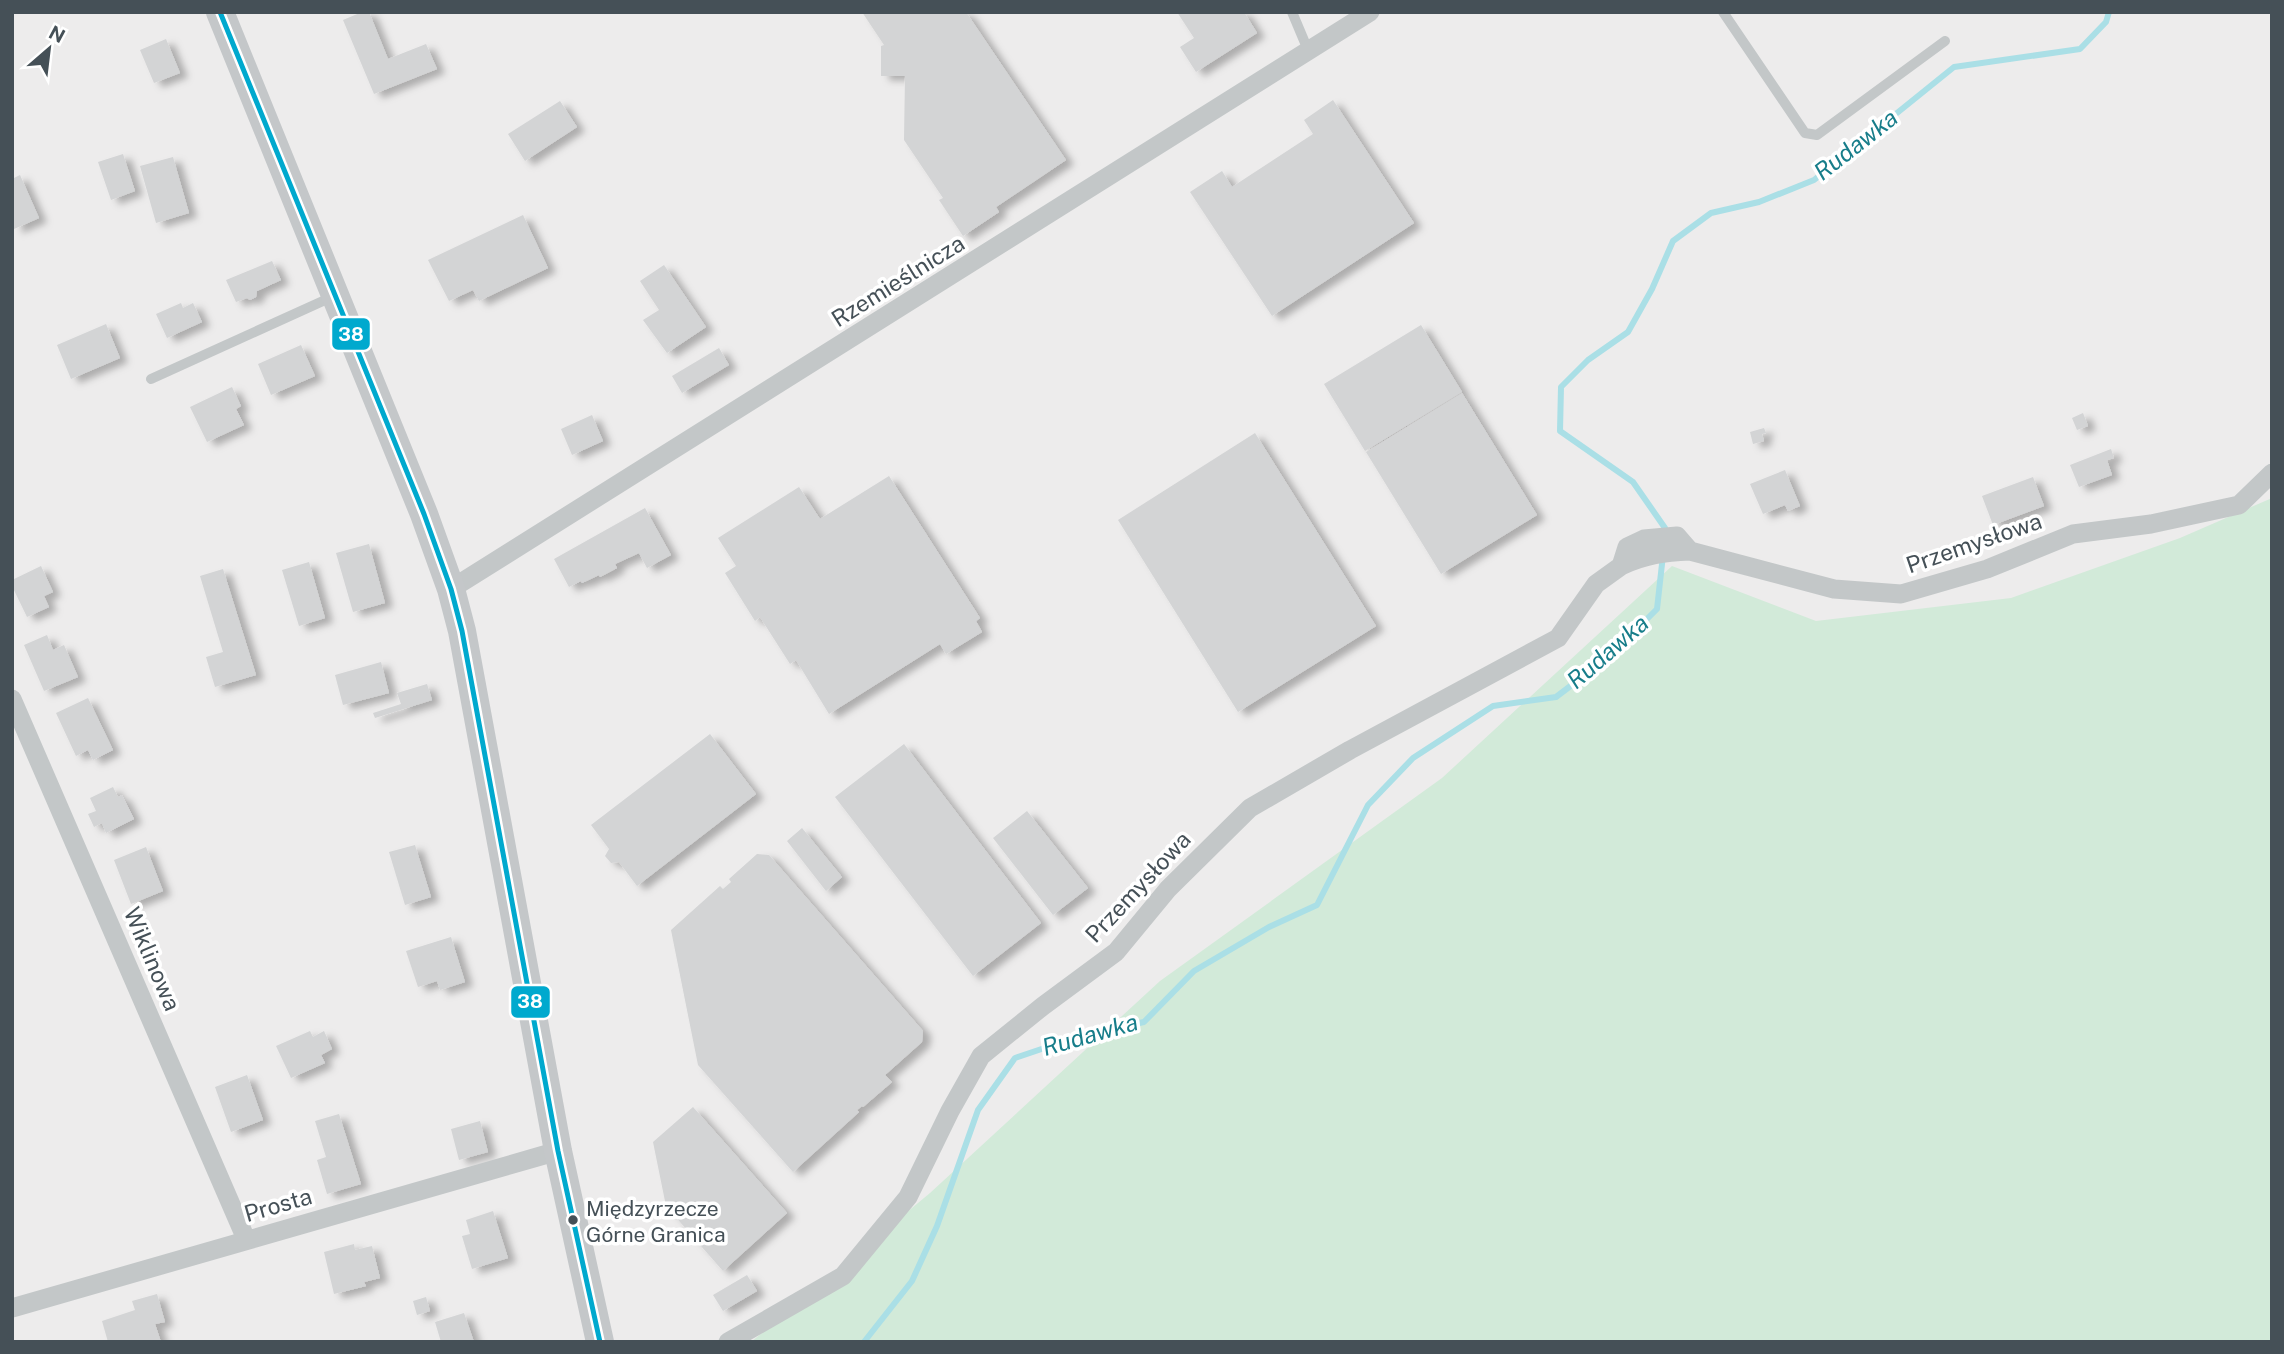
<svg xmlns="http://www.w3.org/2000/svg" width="2284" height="1354" font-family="'Public Sans',sans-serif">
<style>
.green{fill:#d2ead9}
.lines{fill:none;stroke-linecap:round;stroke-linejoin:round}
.stream{stroke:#aadfe6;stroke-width:6}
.building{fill:#d3d4d5;filter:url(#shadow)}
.lane{stroke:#c3c7c8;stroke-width:10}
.street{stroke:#c3c7c8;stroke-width:19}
.secondary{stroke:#c4c7c9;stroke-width:28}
.bus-1-casing{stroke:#fff;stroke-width:10}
.bus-1{stroke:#00a9ce;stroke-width:5}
.bus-dot{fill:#455057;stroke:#fff;stroke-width:2.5}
.labels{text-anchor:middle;stroke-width:7;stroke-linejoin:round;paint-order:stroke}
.bus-label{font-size:21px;fill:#455057;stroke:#fff;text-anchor:start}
.street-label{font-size:23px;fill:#455057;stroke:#fff}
.water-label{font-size:24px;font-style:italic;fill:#177d8a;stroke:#fff}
.line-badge{stroke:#fff;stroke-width:2.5}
.badge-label{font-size:19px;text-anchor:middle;font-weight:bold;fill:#fff}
</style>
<defs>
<filter id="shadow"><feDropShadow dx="8" dy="4.5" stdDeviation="3.5" flood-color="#0004"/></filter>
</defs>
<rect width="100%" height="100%" fill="#edecec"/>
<path class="green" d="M 2272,498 L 2272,1342 L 751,1342 L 930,1193 L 1160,981 L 1442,778 L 1672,566 L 1816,621 L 2011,598 L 2180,538 Z"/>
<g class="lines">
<path class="stream" d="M 1665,534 L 1665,528 L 1633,482 L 1560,431 L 1561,387 L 1588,360 L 1628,332 L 1652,289 L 1673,241 L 1711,213 L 1759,202 L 1814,180 L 1954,67 L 2080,49 L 2106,22 L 2109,12
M 864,1342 L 912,1281 L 937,1226 L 978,1110 L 1015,1058 L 1083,1035 L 1144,1022 L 1194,971 L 1269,927 L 1317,905 L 1368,805 L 1413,758 L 1493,706 L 1556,697 L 1610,656 L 1657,609 L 1663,555"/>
</g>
<path class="building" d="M 362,12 L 369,12 L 388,59 L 426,44 L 437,69 L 374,94 L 343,20 Z
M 862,12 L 966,12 L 1066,160 L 996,207 L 999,212 L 963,236 L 939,200 L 943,198 L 904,140 L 905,76 L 881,76 L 881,46 L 884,45 Z
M 1177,12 L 1244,12 L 1257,33 L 1196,72 L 1180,47 L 1194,38 Z
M 166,39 L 180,73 L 154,83 L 140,50 Z
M 1333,100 L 1414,223 L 1272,316 L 1190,192 L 1222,171 L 1232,187 L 1313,134 L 1304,120 Z
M 560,101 L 577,127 L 525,161 L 508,134 Z
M 123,154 L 135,191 L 111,200 L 98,162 Z
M 173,157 L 189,213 L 156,223 L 140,166 Z
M 20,175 L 39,218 L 14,229 L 12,179 Z
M 523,215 L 548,268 L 479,301 L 473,290 L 449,301 L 428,260 Z
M 272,261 L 281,280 L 257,291 L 256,297 L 250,300 L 247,298 L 236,302 L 226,280 Z
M 664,265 L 706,327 L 667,353 L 643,320 L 659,310 L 640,281 Z
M 181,303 L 183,308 L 193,303 L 202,322 L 167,338 L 156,314 Z
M 106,324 L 120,358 L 71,379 L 57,345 Z
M 1421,325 L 1462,392 L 1365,451 L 1324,384 Z
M 301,345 L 315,376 L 271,395 L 258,364 Z
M 719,348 L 729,365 L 682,393 L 672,376 Z
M 232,387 L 241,406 L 236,409 L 244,425 L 207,442 L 190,407 Z
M 1462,393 L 1537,515 L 1441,574 L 1366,452 Z
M 2083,413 L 2088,426 L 2077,430 L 2072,418 Z
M 592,415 L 603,441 L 572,455 L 561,429 Z
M 1764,428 L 1766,433 L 1762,434 L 1764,441 L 1753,444 L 1750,432 Z
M 1255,433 L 1376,626 L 1238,712 L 1118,520 Z
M 2111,449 L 2114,458 L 2107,460 L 2112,475 L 2079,487 L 2070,465 Z
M 1785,470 L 1800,506 L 1788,511 L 1785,505 L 1763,514 L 1750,484 Z
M 889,476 L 980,618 L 976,621 L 982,632 L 946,654 L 940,644 L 829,714 L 796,660 L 790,664 L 760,617 L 755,621 L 725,573 L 736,566 L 718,538 L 799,487 L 820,519 Z
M 2033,477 L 2044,506 L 1993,525 L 1982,496 Z
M 645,508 L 671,555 L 647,568 L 639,553 L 615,564 L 617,568 L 600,577 L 599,575 L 582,583 L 581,581 L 569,587 L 554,559 Z
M 369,544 L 385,603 L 353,612 L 336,553 Z
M 309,562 L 325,618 L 299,626 L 282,570 Z
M 41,566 L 53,592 L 44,596 L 49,607 L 27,617 L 12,586 L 12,580 Z
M 223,569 L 256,675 L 215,687 L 206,657 L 223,652 L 200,576 Z
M 47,635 L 53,650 L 64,645 L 78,677 L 44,691 L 24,645 Z
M 381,662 L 389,693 L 343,705 L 335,675 Z
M 427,684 L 432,700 L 375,718 L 373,713 L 401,704 L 397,693 Z
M 88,698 L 113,750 L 93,760 L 88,750 L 76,756 L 56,713 Z
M 710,734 L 756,794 L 637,886 L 619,862 L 611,863 L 605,856 L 609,849 L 591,825 Z
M 904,744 L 1041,923 L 973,976 L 835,797 Z
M 113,787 L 118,797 L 122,795 L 134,819 L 106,833 L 102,823 L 94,827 L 88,814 L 96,811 L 90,798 Z
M 1027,811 L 1088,888 L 1053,915 L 993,838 Z
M 802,828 L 842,877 L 826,891 L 787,841 Z
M 415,845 L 431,897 L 405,905 L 389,852 Z
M 146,847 L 163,891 L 131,904 L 114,860 Z
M 757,854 L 769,855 L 923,1031 L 922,1042 L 885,1075 L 892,1082 L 863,1107 L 862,1106 L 857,1110 L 859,1112 L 793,1172 L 698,1065 L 671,930 L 720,886 L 723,889 L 731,882 L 729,879 Z
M 451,937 L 465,982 L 440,990 L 437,981 L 418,987 L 406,951 Z
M 310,1031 L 313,1037 L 324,1031 L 332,1049 L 321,1055 L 325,1063 L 291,1078 L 276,1046 Z
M 247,1075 L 263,1120 L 231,1132 L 215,1087 Z
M 693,1107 L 787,1213 L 723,1271 L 666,1206 L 653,1142 Z
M 339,1114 L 361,1184 L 327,1194 L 317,1160 L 326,1157 L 315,1121 Z
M 480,1121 L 488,1152 L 459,1160 L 451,1129 Z
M 493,1211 L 508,1258 L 472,1269 L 462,1236 L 470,1234 L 466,1220 Z
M 354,1244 L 355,1250 L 372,1246 L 380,1278 L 364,1282 L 366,1286 L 334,1294 L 324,1252 Z
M 747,1275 L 757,1291 L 723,1311 L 713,1295 Z
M 157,1294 L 165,1322 L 155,1324 L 161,1342 L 108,1342 L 102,1321 L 135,1310 L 132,1301 Z
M 426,1297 L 430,1311 L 417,1315 L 413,1301 Z
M 464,1313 L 474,1342 L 441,1342 L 435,1322 Z"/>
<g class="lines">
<path class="lane" d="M 1292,12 L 1308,50
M 1723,12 L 1805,133 L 1817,135 L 1945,41
M 151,379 L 334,296"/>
<path class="street" d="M 1621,566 C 1644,555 1665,552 1690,551
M 451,589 L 1370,12
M 12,699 L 246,1239
M 12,1308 L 558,1151
M 728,1342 L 843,1276 L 908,1197 L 950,1111 L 981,1056 L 1043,1006 L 1116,952 L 1168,889 L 1250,808 L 1350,750 L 1558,638 L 1596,584 L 1621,566 L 1627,547 L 1644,539 L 1677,536 L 1690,551 L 1834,589 L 1901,594 L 1987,569 L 2073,534 L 2151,524 L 2239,505 L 2272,473"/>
<path class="secondary" d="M 220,12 L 424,514 L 451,589 L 462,631 L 558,1151 L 600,1342"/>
<g class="bus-1-casing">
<path id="bus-1" d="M 220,12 L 424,514 L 451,589 L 462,631 L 558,1151 L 600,1342"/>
</g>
<use href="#bus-1" class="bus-1"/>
</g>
<circle class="bus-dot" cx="573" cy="1220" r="6"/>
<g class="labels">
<g class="bus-label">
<text x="586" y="1216">Międzyrzecze<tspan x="586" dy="26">Górne Granica</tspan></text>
</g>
<g class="street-label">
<text transform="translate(898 281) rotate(-32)" y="8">Rzemieślnicza</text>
<text transform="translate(1974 543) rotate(-19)" y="8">Przemysłowa</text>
<text transform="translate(1138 887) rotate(-47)" y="8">Przemysłowa</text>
<text transform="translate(152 959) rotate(67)" y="8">Wiklinowa</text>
<text transform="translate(278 1205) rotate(-16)" y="8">Prosta</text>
</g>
<g class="water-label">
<text transform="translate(1856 145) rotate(-38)" y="8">Rudawka</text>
<text transform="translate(1608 652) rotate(-41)" y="8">Rudawka</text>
<text transform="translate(1090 1035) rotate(-16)" y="8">Rudawka</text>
</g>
</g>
<g class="line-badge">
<rect x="331" y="317" width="40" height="34" rx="7" fill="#00a9ce"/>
<rect x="510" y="985" width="41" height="34" rx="7" fill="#00a9ce"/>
</g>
<g class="badge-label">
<text x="351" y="341">38</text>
<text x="530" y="1008">38</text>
</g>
<rect width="2284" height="1354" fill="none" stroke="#455057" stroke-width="28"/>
<g transform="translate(49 49) rotate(28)" stroke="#ffffff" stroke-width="5" paint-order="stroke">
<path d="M0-5L12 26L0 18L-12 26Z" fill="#455057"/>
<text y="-10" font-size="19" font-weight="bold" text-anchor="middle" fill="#455057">N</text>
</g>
</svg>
